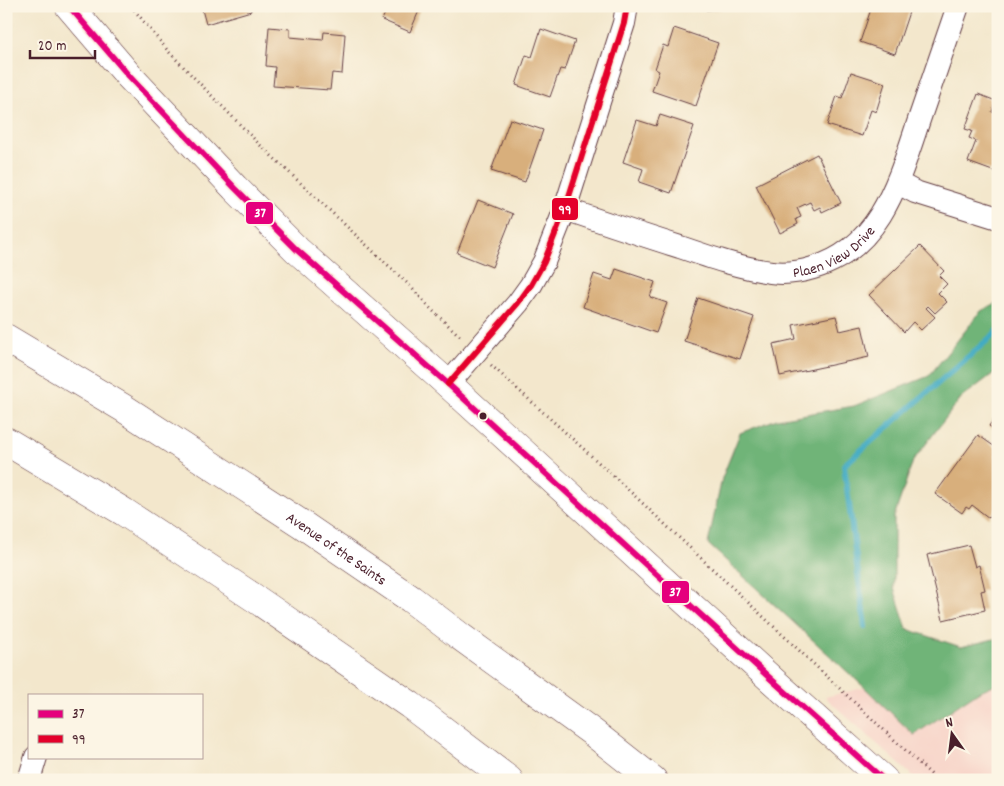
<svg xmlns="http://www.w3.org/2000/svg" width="1004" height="786" font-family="Dekko,sans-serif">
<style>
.built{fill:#f7d1c6}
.forest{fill:#6fb478;stroke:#5c6a52}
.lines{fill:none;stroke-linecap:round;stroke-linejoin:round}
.stream{stroke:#43abc3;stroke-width:6}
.building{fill:#d8af7b}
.minor-casing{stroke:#633d43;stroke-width:24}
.major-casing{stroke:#633d43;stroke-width:29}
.highway-casing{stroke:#633d43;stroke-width:29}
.path{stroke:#633d43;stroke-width:3;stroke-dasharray:1 4;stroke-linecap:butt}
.minor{stroke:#fff;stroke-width:22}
.major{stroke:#fff;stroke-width:28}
.highway{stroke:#fff;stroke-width:28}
.bus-1-casing{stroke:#fcf5e5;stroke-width:10}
.bus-2-casing{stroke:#fcf5e5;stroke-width:10}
.bus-1{stroke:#e5007d;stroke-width:6}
.bus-2{stroke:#e4002b;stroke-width:6}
.bus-dot{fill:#4a1f2b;stroke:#fcf5e5;stroke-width:2}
.labels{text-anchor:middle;stroke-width:4;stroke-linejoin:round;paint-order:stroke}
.street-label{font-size:15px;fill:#4a1f2b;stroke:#fcf5e5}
.line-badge{stroke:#fcf5e5;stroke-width:2}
.badge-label{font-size:14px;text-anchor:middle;font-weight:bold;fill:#fff}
</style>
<rect width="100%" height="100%" fill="#fcf5e5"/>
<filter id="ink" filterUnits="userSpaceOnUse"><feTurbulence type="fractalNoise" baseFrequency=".02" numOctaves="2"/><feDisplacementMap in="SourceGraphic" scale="10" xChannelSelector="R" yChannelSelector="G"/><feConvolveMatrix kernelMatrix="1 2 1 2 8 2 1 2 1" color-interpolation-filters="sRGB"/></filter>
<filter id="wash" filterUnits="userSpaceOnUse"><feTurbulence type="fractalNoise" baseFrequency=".0096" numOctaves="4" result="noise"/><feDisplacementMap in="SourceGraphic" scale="20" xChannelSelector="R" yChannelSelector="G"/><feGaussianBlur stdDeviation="1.12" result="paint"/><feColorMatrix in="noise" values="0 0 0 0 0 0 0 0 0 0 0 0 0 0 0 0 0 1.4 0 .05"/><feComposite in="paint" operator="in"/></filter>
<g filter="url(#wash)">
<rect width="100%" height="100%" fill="#f3e7cc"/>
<path class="built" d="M 998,656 L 998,780 L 917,780 L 825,697 Z"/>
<path class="forest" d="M 998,302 L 998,370 L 961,398 L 913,461 L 894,517 L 894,588 L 907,629 L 961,647 L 998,638 L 998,683 L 978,692 L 914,735 L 864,687 L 708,544 L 722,478 L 740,433 L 777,419 L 854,406 L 929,376 L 981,311 Z"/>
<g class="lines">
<path class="stream" d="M 865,627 L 844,465 L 998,331"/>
</g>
<g id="blocks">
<path class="building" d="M 201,6 L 250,6 L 251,11 L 206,24 Z
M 375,6 L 421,6 L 410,32 L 382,20 L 386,11 Z
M 705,6 L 735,6 L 736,8 L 706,10 Z
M 872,6 L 911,6 L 895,54 L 860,42 Z
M 269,27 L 290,29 L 290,37 L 323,40 L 324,32 L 345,34 L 342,74 L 332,73 L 330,90 L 273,86 L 275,67 L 266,66 Z
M 674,28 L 718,43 L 696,106 L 652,91 L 659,71 L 655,69 L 663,45 L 668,47 Z
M 541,29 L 575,41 L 565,70 L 560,69 L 550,97 L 516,85 L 526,55 L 532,57 Z
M 851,72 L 885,83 L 876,112 L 871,110 L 862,136 L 827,125 L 837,96 L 842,98 Z
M 978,94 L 996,101 L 992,112 L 998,114 L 998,173 L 968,162 L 976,141 L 969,138 L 972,131 L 965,129 Z
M 660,115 L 694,126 L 671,193 L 639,182 L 643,169 L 623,162 L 637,120 L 656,126 Z
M 510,119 L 543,130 L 525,182 L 491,171 Z
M 817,154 L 841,203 L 822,212 L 820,207 L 814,210 L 810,202 L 797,208 L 801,217 L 796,219 L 798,224 L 780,233 L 756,185 Z
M 478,200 L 513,214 L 492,267 L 457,253 Z
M 920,246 L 944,271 L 939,276 L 947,284 L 938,293 L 947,302 L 935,313 L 928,306 L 926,308 L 935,317 L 921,330 L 913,322 L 904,332 L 869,295 Z
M 616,269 L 655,282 L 650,297 L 667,303 L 656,333 L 583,307 L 594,274 L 612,280 Z
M 698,298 L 754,317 L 740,359 L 684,341 Z
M 836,316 L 840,331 L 862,326 L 869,357 L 780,376 L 773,344 L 796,339 L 793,325 Z
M 998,412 L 998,431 L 989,426 Z
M 978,435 L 998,449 L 998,453 L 995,456 L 998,457 L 998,506 L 989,518 L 972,505 L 969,509 L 966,507 L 962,513 L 935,494 Z
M 969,545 L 975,567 L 979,565 L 985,590 L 981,591 L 985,610 L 943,620 L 927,555 Z"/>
</g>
</g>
<g filter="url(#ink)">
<use href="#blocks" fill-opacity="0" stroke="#633d43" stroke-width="1"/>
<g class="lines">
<g class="minor-casing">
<g id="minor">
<path d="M 898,183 L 915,192 L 998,218"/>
<path id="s1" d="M 565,209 C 603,222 642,235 680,247 C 709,257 741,268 771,272 C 784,274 800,272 813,268 C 883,248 900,175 921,114 C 933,78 946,42 958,6"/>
<path d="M 448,384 L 518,303 L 531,285 L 544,262 L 565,209 L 624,23 L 627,6"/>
<path d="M 29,780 L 36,757"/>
</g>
</g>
<g class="major-casing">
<path id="major" d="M 69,6 L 129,76 L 235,188 L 297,250 L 448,384 L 772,680 L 884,780"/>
</g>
<g class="highway-casing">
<g id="highway">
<path id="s2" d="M 6,338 L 125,409 L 300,523 L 411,599 L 461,637 L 592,732 L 653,780"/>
<path d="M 6,441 L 124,512 L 253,597 L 410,705 L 509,780"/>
</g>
</g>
<path class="path" d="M 131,6 L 169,52 L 260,145 L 408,284 L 432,310 L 461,337
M 491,365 L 620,482 L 937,780"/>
<use href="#minor" class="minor"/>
<use href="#major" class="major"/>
<use href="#highway" class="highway"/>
<g class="bus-1-casing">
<path id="bus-1" d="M 69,6 L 129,76 L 235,188 L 297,250 L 448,384 L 772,680 L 884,780"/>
</g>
<g class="bus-2-casing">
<path id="bus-2" d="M 448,384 L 518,303 L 531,285 L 544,262 L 565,209 L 624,23 L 627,6"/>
</g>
<use href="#bus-1" class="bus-1"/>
<use href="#bus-2" class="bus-2"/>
</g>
</g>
<circle class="bus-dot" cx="483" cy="416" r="4.5"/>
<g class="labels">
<g class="street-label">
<text dy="5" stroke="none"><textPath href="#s1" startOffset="284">Plaen View Drive</textPath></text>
<text dy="5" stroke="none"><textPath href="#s2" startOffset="392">Avenue of the Saints</textPath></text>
</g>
</g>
<g class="line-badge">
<rect x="551" y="197" width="28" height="24" rx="5" fill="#e4002b"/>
<rect x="245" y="201" width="29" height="24" rx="5" fill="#e5007d"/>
<rect x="661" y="580" width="29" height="24" rx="5" fill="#e5007d"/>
</g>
<g class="badge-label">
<text x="565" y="214">99</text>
<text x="260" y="217">37</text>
<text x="675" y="596">37</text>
</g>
<rect width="1004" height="786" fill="none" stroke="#fcf5e5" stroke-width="25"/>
<rect x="28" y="694" width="175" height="65" fill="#fcf5e5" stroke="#b59f9b"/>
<rect x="38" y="710" width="25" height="8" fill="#e5007d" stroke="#b59f9b"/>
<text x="72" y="718" font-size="15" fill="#4a1f2b">37</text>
<rect x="38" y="735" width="25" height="8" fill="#e4002b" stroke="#b59f9b"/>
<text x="72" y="744" font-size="15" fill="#4a1f2b">99</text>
<g transform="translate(952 734) rotate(346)" stroke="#fcf5e5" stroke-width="4" paint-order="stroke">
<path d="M0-4L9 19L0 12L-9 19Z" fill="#4a1f2b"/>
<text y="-8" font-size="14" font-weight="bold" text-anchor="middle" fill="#4a1f2b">N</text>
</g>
<path d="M30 50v8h65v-8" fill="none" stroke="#4a1f2b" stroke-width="2.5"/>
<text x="38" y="50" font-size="15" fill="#4a1f2b" stroke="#fcf5e5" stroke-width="4" paint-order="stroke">20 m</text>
</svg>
